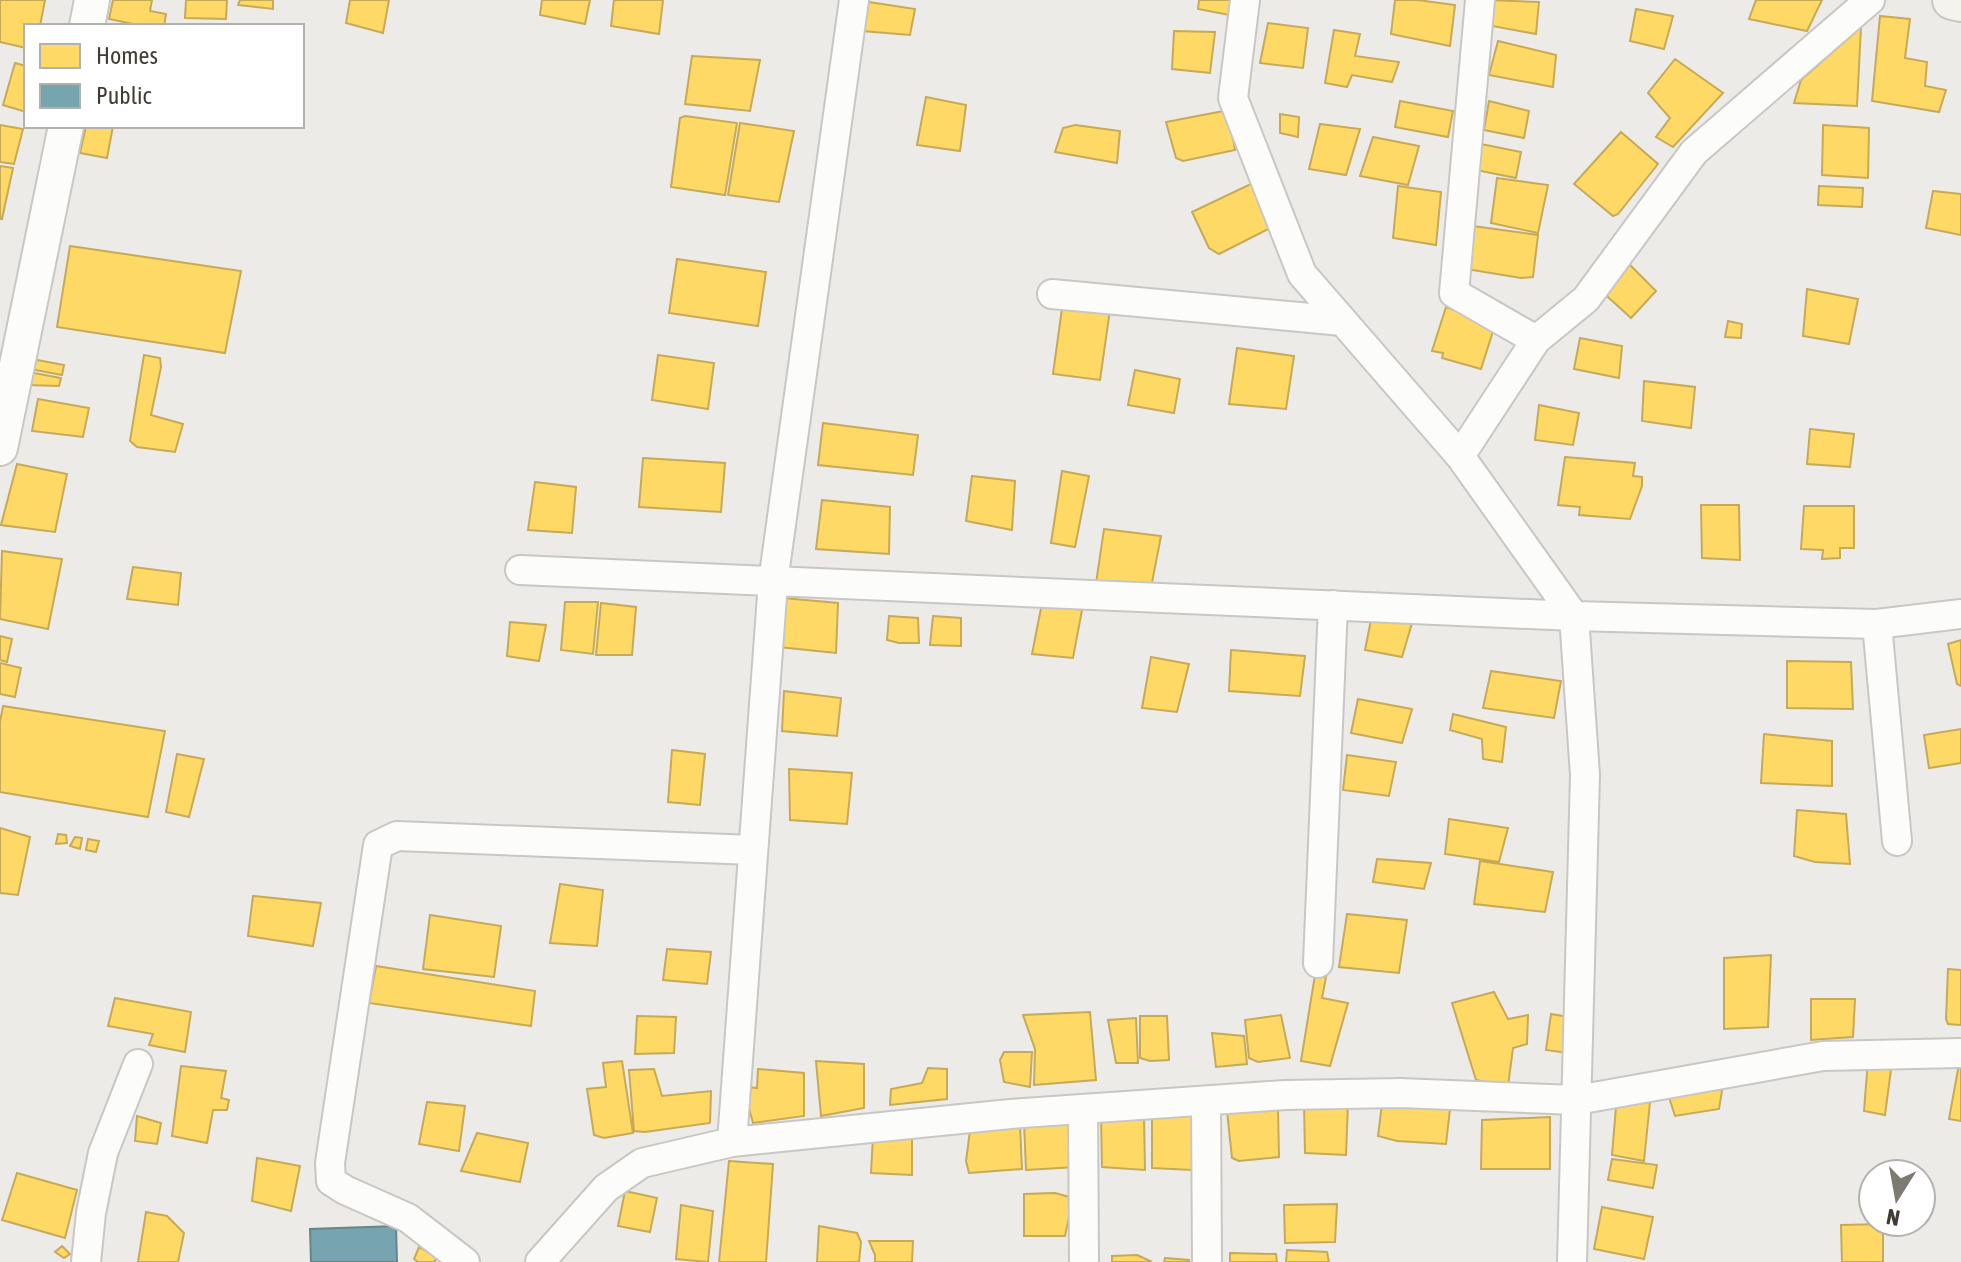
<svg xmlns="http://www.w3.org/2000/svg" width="1961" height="1262" font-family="'Asap Condensed',sans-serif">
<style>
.homes{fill:#ffd966;stroke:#c6aa57;stroke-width:2}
.public{fill:#76a5af;stroke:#66868a;stroke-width:2}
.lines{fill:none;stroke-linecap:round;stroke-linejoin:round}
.minor-casing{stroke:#c9c7c3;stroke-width:32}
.tertiary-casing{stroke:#c9c7c3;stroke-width:38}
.secondary-casing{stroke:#ccc7be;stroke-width:42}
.minor{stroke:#fcfcfb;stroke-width:28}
.tertiary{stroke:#fcfcfb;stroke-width:34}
.secondary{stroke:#f5f3ee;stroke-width:38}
</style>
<rect width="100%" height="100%" fill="#edebe7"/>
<path class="homes" d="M 0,0 L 45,0 L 40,26 L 26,26 L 26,48 L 0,42 Z
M 113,0 L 152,0 L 150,11 L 166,14 L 164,26 L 143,26 L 109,19 Z
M 186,0 L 227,0 L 226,19 L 185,18 Z
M 240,0 L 273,0 L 273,9 L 238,5 Z
M 350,0 L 389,0 L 383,33 L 346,23 Z
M 542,0 L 590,0 L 585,24 L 540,15 Z
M 614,0 L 663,0 L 659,34 L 611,26 Z
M 856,0 L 915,9 L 910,35 L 850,30 Z
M 1199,0 L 1236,0 L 1235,16 L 1198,9 Z
M 1395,0 L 1418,0 L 1455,5 L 1450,46 L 1391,34 Z
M 1489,0 L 1539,2 L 1536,34 L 1487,25 Z
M 1756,0 L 1822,0 L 1807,31 L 1749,19 Z
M 1636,9 L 1673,16 L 1664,49 L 1630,41 Z
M 1880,16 L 1910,19 L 1905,58 L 1927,62 L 1925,86 L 1946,90 L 1939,112 L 1872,101 Z
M 1268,23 L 1308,28 L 1303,68 L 1260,63 Z
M 1861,27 L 1857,106 L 1794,103 L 1801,80 Z
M 1334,30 L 1360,34 L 1355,56 L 1399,62 L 1392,82 L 1352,75 L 1347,87 L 1325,83 Z
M 1174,31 L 1215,32 L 1210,73 L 1172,69 Z
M 1498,41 L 1556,55 L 1553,87 L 1489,75 Z
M 692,56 L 760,60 L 750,111 L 685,104 Z
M 1675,59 L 1723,93 L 1673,147 L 1656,137 L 1670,118 L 1648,93 Z
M 15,63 L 26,66 L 26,112 L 3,105 Z
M 926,97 L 966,105 L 960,151 L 917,145 Z
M 1400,101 L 1453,111 L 1448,137 L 1395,127 Z
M 1489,101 L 1529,111 L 1524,138 L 1484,130 Z
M 1229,110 L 1235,150 L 1183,161 L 1176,158 L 1166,122 Z
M 1280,114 L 1299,117 L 1298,137 L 1280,133 Z
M 685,116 L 737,123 L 725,195 L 671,187 L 680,118 Z
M 740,123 L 794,131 L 779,202 L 728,195 Z
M 1320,124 L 1360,129 L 1346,175 L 1309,169 Z
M 0,125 L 23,129 L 14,164 L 0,162 Z
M 1075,125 L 1120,131 L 1117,163 L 1055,152 L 1063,128 Z
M 1823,125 L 1869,128 L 1868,178 L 1822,175 Z
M 86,126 L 113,126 L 107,158 L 80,153 Z
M 1621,132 L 1658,164 L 1618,214 L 1613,216 L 1574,184 Z
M 1373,137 L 1419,146 L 1408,185 L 1360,176 Z
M 1481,144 L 1521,152 L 1516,178 L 1476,170 Z
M 0,166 L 13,168 L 2,219 L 0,219 Z
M 1497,178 L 1548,185 L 1538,233 L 1491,223 Z
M 1255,182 L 1278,224 L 1219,254 L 1209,248 L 1192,212 Z
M 1398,186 L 1441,192 L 1436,245 L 1393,238 Z
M 1819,186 L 1863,188 L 1862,207 L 1818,205 Z
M 1933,191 L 1961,194 L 1961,235 L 1926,228 Z
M 1473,226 L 1538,235 L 1533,277 L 1521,278 L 1460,268 Z
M 70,246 L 241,271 L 225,353 L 57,327 Z
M 677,259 L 766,272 L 758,326 L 669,313 Z
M 1628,263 L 1656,291 L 1631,318 L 1598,288 Z
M 1807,289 L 1858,299 L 1849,344 L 1803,336 Z
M 1063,301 L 1110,310 L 1100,380 L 1053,374 Z
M 1446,307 L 1495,325 L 1481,369 L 1442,358 L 1443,353 L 1432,351 Z
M 1728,321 L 1742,324 L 1741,338 L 1725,337 Z
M 1580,338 L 1622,346 L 1619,378 L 1574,369 Z
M 1237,348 L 1294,356 L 1286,409 L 1229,404 Z
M 144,355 L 160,358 L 161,367 L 151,415 L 183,424 L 175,452 L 137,447 L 130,441 Z
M 658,355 L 714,363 L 708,409 L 652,400 Z
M 32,359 L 64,365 L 62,375 L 30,369 Z
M 1135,370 L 1180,379 L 1174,413 L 1128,405 Z
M 29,372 L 61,378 L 59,386 L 26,385 Z
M 1644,381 L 1695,387 L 1691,428 L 1642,421 Z
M 38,399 L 89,408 L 83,437 L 32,431 Z
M 1539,405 L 1579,413 L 1573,445 L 1535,440 Z
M 823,423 L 918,435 L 913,475 L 818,465 Z
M 1810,429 L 1854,434 L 1850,467 L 1807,464 Z
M 1565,457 L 1635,463 L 1633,476 L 1642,477 L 1642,486 L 1630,519 L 1579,515 L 1580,507 L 1558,505 Z
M 643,458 L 725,463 L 721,512 L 639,507 Z
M 17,464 L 67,474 L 55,532 L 1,525 Z
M 1062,471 L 1089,476 L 1075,547 L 1051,543 Z
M 972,476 L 1015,481 L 1012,530 L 966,521 Z
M 535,482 L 576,487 L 572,533 L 528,530 Z
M 822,500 L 890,507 L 889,554 L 816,549 Z
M 1701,505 L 1739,505 L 1740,560 L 1702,558 Z
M 1804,506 L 1854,506 L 1854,548 L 1840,548 L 1840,558 L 1822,559 L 1823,550 L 1801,549 Z
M 1104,529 L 1161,536 L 1150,593 L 1095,590 Z
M 2,551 L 62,559 L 48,629 L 0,619 Z
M 133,567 L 181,573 L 178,605 L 127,599 Z
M 783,598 L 838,603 L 836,653 L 779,647 Z
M 565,602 L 598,602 L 593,654 L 561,650 Z
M 601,603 L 636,607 L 632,655 L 596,655 Z
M 1042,603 L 1082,610 L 1073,658 L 1032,654 Z
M 1372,615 L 1412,623 L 1402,657 L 1365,650 Z
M 889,616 L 918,618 L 919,643 L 899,643 L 887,640 Z
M 933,616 L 961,618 L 961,646 L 930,645 Z
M 510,622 L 546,625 L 539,661 L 507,656 Z
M 0,636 L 12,639 L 7,662 L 0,660 Z
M 1961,640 L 1961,686 L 1957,684 L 1948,644 Z
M 1231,650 L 1305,656 L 1300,696 L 1229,691 Z
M 1151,657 L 1189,664 L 1177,712 L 1142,708 Z
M 1787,661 L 1851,662 L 1853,709 L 1787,708 Z
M 0,663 L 21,668 L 15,697 L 0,694 Z
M 1491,671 L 1561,681 L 1554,718 L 1483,708 Z
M 784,691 L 841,698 L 837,736 L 782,731 Z
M 1358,699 L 1412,709 L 1402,743 L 1351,733 Z
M 3,706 L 165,731 L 148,817 L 0,792 L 0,722 Z
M 1453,714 L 1506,727 L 1502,762 L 1483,759 L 1482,739 L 1450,730 Z
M 1961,729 L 1961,763 L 1929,768 L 1924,735 Z
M 1764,734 L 1832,741 L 1832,786 L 1761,783 Z
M 672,750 L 705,754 L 700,805 L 668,802 Z
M 177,754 L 204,759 L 189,817 L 166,812 Z
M 1347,755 L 1396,762 L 1389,796 L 1343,790 Z
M 789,769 L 852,773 L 847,824 L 790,820 Z
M 1797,810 L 1846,814 L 1850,864 L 1815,862 L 1794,856 Z
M 1449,819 L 1508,828 L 1499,862 L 1445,854 Z
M 0,828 L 30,837 L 18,895 L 0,893 Z
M 58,834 L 66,835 L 67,843 L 56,844 Z
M 75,837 L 82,838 L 80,849 L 70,846 Z
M 88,839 L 99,841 L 96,852 L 86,850 Z
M 1377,859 L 1431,863 L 1424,889 L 1373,882 Z
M 1480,861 L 1553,872 L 1545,912 L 1474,904 Z
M 560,884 L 603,890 L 597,946 L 550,943 Z
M 253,896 L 321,903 L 313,946 L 248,936 Z
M 1347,914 L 1407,920 L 1399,973 L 1339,967 Z
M 430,915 L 501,926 L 494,977 L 423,969 Z
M 667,949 L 711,952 L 707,984 L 663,980 Z
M 1771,955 L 1768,1027 L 1724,1029 L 1724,958 Z
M 376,966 L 535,991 L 531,1026 L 369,1003 Z
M 1948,969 L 1961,970 L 1961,1025 L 1948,1024 L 1946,1019 Z
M 1315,975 L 1326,977 L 1322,998 L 1348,1003 L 1330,1066 L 1301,1061 Z
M 1494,992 L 1508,1019 L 1528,1015 L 1527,1044 L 1513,1048 L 1508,1086 L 1476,1080 L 1452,1003 Z
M 115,998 L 191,1012 L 185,1052 L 149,1045 L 153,1034 L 108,1026 Z
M 1811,999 L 1855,999 L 1853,1037 L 1811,1040 Z
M 1090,1012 L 1096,1080 L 1034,1085 L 1035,1049 L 1023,1015 Z
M 1551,1014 L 1575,1018 L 1568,1053 L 1546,1050 Z
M 1281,1015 L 1290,1058 L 1258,1062 L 1249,1058 L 1245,1020 Z
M 637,1016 L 676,1017 L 674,1053 L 635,1054 Z
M 1140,1016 L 1167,1016 L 1169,1060 L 1150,1061 L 1140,1058 Z
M 1136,1018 L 1138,1063 L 1116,1063 L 1108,1020 Z
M 1212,1033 L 1244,1036 L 1247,1064 L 1216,1067 Z
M 1004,1052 L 1032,1052 L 1030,1087 L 1004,1082 L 1000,1060 Z
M 1868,1060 L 1892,1062 L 1885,1115 L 1864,1111 Z
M 622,1061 L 633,1133 L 604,1138 L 594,1135 L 587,1089 L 606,1087 L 603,1063 Z
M 816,1061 L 864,1064 L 864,1108 L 821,1116 Z
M 1959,1064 L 1961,1064 L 1961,1121 L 1949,1119 Z
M 181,1066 L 226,1071 L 221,1098 L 229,1100 L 227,1110 L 213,1110 L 207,1143 L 172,1136 Z
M 928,1068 L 947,1069 L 947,1099 L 890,1105 L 891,1089 L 922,1083 Z
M 654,1069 L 662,1096 L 711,1091 L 710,1123 L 645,1132 L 634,1131 L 629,1070 Z
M 758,1069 L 804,1073 L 804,1116 L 753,1123 L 745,1094 L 749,1087 L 757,1088 Z
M 1716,1086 L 1722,1091 L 1719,1109 L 1675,1116 L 1668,1094 Z
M 427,1102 L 465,1106 L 459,1151 L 419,1144 Z
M 1650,1102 L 1644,1161 L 1612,1155 L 1616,1107 Z
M 1348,1103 L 1346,1155 L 1305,1153 L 1304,1104 Z
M 1382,1104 L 1450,1109 L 1446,1144 L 1397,1141 L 1378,1136 Z
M 1278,1109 L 1279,1157 L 1239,1161 L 1232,1158 L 1227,1111 Z
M 1186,1112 L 1195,1116 L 1192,1170 L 1152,1168 L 1152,1113 Z
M 1101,1115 L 1144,1117 L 1145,1170 L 1102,1167 Z
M 137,1116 L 161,1123 L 157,1144 L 135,1141 Z
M 1550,1117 L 1550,1169 L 1481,1169 L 1482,1120 Z
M 1076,1121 L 1076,1167 L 1026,1170 L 1024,1123 Z
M 971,1123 L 1020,1125 L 1022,1169 L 969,1173 L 966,1161 Z
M 477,1133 L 528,1143 L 520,1182 L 461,1171 Z
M 873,1136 L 912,1137 L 912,1175 L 871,1173 Z
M 257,1158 L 300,1166 L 291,1211 L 252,1201 Z
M 1612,1159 L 1657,1165 L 1653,1188 L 1608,1180 Z
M 729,1161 L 773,1164 L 766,1262 L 719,1262 Z
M 17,1173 L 77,1190 L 65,1238 L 2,1220 Z
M 625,1191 L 657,1198 L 650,1232 L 618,1226 Z
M 1055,1193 L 1073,1198 L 1065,1236 L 1024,1236 L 1024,1194 Z
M 1337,1204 L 1335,1242 L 1285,1243 L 1284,1205 Z
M 681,1205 L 713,1211 L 708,1262 L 676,1259 Z
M 1602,1207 L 1653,1217 L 1644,1259 L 1594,1249 Z
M 146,1212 L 167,1216 L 184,1233 L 178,1262 L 138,1262 Z
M 1883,1224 L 1883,1262 L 1842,1262 L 1841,1225 Z
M 819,1226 L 857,1233 L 861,1242 L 859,1262 L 817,1262 Z
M 869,1241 L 913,1241 L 912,1262 L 875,1262 L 875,1255 Z
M 62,1246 L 70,1254 L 64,1258 L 55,1252 Z
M 419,1247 L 438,1257 L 434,1262 L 418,1262 L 414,1259 Z
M 1287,1250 L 1327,1252 L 1329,1262 L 1286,1262 Z
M 1230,1253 L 1276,1254 L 1277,1262 L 1230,1262 Z
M 1137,1255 L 1152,1262 L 1112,1262 L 1112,1256 Z
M 1165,1258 L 1189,1260 L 1189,1262 L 1164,1262 Z"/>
<path class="public" d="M 396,1226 L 397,1262 L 311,1262 L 310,1229 Z"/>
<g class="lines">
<g class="minor-casing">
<path id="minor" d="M 1245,0 L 1233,98 L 1302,274 L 1460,456 L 1574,616 L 1585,775 L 1572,1262
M 1480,0 L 1454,293 L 1536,340
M 1052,294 L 1342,321
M 1460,456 L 1536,340 L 1586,299 L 1694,152 L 1870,0
M 520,570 L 1574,616 L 1877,624 L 1961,614
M 1877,624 L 1897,841
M 1318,963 L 1333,605
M 1206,1101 L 1207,1262
M 1083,1109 L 1084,1262
M 732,1142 L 773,582 L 854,0
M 86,1262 L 91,1213 L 103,1153 L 138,1064
M 465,1262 L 408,1218 L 345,1190 L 331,1181 L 330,1163 L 378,845 L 397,836 L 753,850
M 540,1262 L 606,1188 L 642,1163 L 732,1142 L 1010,1114 L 1285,1095 L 1400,1093 L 1577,1100 L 1823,1056 L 1961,1053"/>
</g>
<g class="tertiary-casing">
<path id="tertiary" d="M 87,26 L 92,0
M 0,448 L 66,126"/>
</g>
<g class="secondary-casing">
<path id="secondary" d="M 1952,0 L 1961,2"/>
</g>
<use href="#minor" class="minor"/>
<use href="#tertiary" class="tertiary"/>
<use href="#secondary" class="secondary"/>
</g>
<rect x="24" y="24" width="280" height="104" fill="#ffffff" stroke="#b3b1ae" stroke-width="2"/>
<rect x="40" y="44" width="40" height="24" fill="#ffd966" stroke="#b3b1ae" stroke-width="2"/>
<text x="96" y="64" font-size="24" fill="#413c34">Homes</text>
<rect x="40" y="84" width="40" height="24" fill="#76a5af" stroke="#b3b1ae" stroke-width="2"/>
<text x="96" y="104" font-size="24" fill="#413c34">Public</text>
<g transform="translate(1897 1198) rotate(191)"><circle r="38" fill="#ffffff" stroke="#b3b1ae" stroke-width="2"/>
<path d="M0-6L14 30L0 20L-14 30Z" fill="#7d7973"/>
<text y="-12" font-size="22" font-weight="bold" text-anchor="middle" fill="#413c34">N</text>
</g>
</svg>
